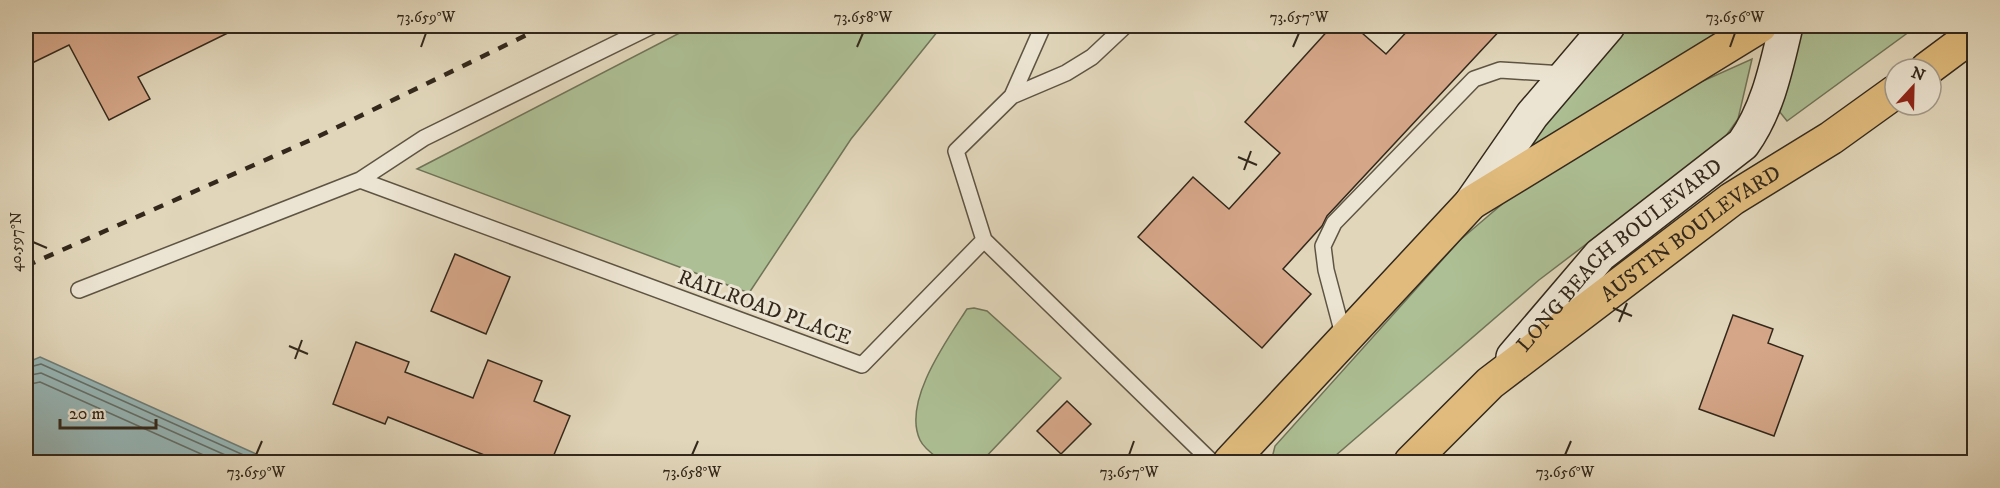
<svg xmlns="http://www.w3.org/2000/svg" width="2000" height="488" font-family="'IM FELL DW Pica',serif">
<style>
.green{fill:#adbf94;stroke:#707458;stroke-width:1.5}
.water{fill:#97b7b8;stroke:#6f7e79;stroke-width:1.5}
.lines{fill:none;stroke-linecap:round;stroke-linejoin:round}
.shore{stroke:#65706a;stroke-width:1.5}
.building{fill:#d5a688;stroke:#33281b;stroke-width:1.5}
.lane-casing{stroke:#5e5443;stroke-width:18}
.secondary-casing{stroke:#33281b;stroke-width:36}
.primary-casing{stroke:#33281b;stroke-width:36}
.lane{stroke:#ece4d2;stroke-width:15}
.secondary{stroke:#ece4d2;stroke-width:33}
.primary{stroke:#e0bb7d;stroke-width:33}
.rail{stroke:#33281b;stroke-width:4.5;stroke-dasharray:10 10;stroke-linecap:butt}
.ticks{fill:none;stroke:#33281b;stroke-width:2}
.labels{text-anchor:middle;stroke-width:6;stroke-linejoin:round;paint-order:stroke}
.street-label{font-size:21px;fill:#33281b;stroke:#ece4d2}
.neatline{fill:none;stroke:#33281b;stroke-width:2}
.ticks-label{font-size:15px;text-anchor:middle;fill:#33281b}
</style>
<rect width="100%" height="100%" fill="#e1d6ba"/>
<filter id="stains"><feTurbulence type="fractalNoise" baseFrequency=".00333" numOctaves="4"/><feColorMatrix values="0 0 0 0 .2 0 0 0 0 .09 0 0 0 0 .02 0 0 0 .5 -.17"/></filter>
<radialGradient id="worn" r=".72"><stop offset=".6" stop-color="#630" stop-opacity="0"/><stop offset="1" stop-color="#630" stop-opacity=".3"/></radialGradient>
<path class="green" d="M 693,26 L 942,26 L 851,139 L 749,293 L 417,169 Z
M 1621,26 L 1728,26 L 1501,169 Z
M 1813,26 L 1917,26 L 1787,121 L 1775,106 L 1794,36 Z
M 1752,59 L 1738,119 L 1723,140 L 1539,280 L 1328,462 L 1271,462 L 1275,446 L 1460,240 L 1535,176 L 1636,111 Z
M 974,308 L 987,311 L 1061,378 L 981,462 L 943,462 C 935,456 924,449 920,440 C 902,402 947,340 967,309 Z"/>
<path class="water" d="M 40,357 L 274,462 L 26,462 L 26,363 Z"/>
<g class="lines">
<path class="shore" d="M 26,368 L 41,364 L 259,462
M 26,376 L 41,373 L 241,462
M 26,385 L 40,382 L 219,462"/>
</g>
<path class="building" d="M 26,26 L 242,26 L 138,77 L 150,99 L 109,120 L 69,45 L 26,66 Z
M 1332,26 L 1354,26 L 1386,54 L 1412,26 L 1504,26 L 1327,216 L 1322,226 L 1283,269 L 1311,294 L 1262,348 L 1138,237 L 1193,177 L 1229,209 L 1280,153 L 1245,122 Z
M 455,254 L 510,277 L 486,334 L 431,311 Z
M 1733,315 L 1773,329 L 1768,343 L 1803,356 L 1774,436 L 1699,409 Z
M 356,342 L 409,362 L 405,372 L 473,398 L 488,360 L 542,381 L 534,401 L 570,416 L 551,462 L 502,462 L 388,417 L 385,424 L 333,404 Z
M 1067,401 L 1091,424 L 1061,454 L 1037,431 Z"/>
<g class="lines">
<g class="lane-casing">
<path id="lane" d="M 1012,96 L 1043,26
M 360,180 L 862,365 L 984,240 L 1212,462
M 984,240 L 956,151 L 1012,96 L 1066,73 L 1092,57 L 1125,26
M 79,290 L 360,180 L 424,138 L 652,26
M 1344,338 L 1326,270 L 1323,246 L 1334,223 L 1474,79 L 1500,70 L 1564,74"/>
</g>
<g class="secondary-casing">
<g id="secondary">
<path d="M 1471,203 L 1532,115 L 1608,26"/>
<path id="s1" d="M 1513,357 L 1600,255 L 1743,144 C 1768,109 1776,68 1786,26"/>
</g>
</g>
<g class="primary-casing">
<g id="primary">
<path d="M 1927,69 L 1974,34"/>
<path d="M 1230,462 L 1471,203 L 1760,26"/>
<path id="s2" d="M 1411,462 L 1490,383 L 1732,199 L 1831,138 L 1895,92"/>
</g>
</g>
<use href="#lane" class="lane"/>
<use href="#secondary" class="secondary"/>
<use href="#primary" class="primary"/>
<path class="rail" d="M 26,266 L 315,138 L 545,26"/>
</g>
<path class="ticks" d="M 421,47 L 426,33M 857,47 L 863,33M 1293,47 L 1299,33M 1730,47 L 1735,33M 1238,157 L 1257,165M 1244,170 L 1251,151M 33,242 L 47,248M 1613,308 L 1632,316M 1619,322 L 1627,303M 289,346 L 308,354M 295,359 L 302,340M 256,455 L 262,441M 692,455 L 698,441M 1129,455 L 1134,441M 1565,455 L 1571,441"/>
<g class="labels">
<g class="street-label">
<text dy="7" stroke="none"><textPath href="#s2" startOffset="362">AUSTIN BOULEVARD</textPath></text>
<text dy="7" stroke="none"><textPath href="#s1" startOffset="148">LONG BEACH BOULEVARD</textPath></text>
<text transform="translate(765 307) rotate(20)" y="7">RAILROAD PLACE</text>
</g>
</g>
<rect width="2000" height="488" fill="none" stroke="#e1d6ba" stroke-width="66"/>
<g transform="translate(1913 87) rotate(22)"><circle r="28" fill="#ece4d2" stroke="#a29989" stroke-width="1.5"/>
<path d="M0-4.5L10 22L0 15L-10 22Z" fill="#8f2418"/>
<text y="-9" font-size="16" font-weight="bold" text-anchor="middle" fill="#33281b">N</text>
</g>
<path d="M60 419v9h96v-9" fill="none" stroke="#33281b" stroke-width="3"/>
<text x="69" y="419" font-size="18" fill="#33281b" stroke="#ece4d2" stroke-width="4.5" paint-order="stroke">20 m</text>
<rect x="33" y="33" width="1934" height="422" class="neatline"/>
<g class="ticks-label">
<text x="426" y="22">73.659°W</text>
<text x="863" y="22">73.658°W</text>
<text x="1299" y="22">73.657°W</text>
<text x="1735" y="22">73.656°W</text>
<text transform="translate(16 242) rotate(-90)" y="5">40.597°N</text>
<text x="256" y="477">73.659°W</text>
<text x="692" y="477">73.658°W</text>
<text x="1129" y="477">73.657°W</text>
<text x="1565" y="477">73.656°W</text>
</g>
<rect width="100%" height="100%" filter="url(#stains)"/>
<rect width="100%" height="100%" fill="url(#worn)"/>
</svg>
